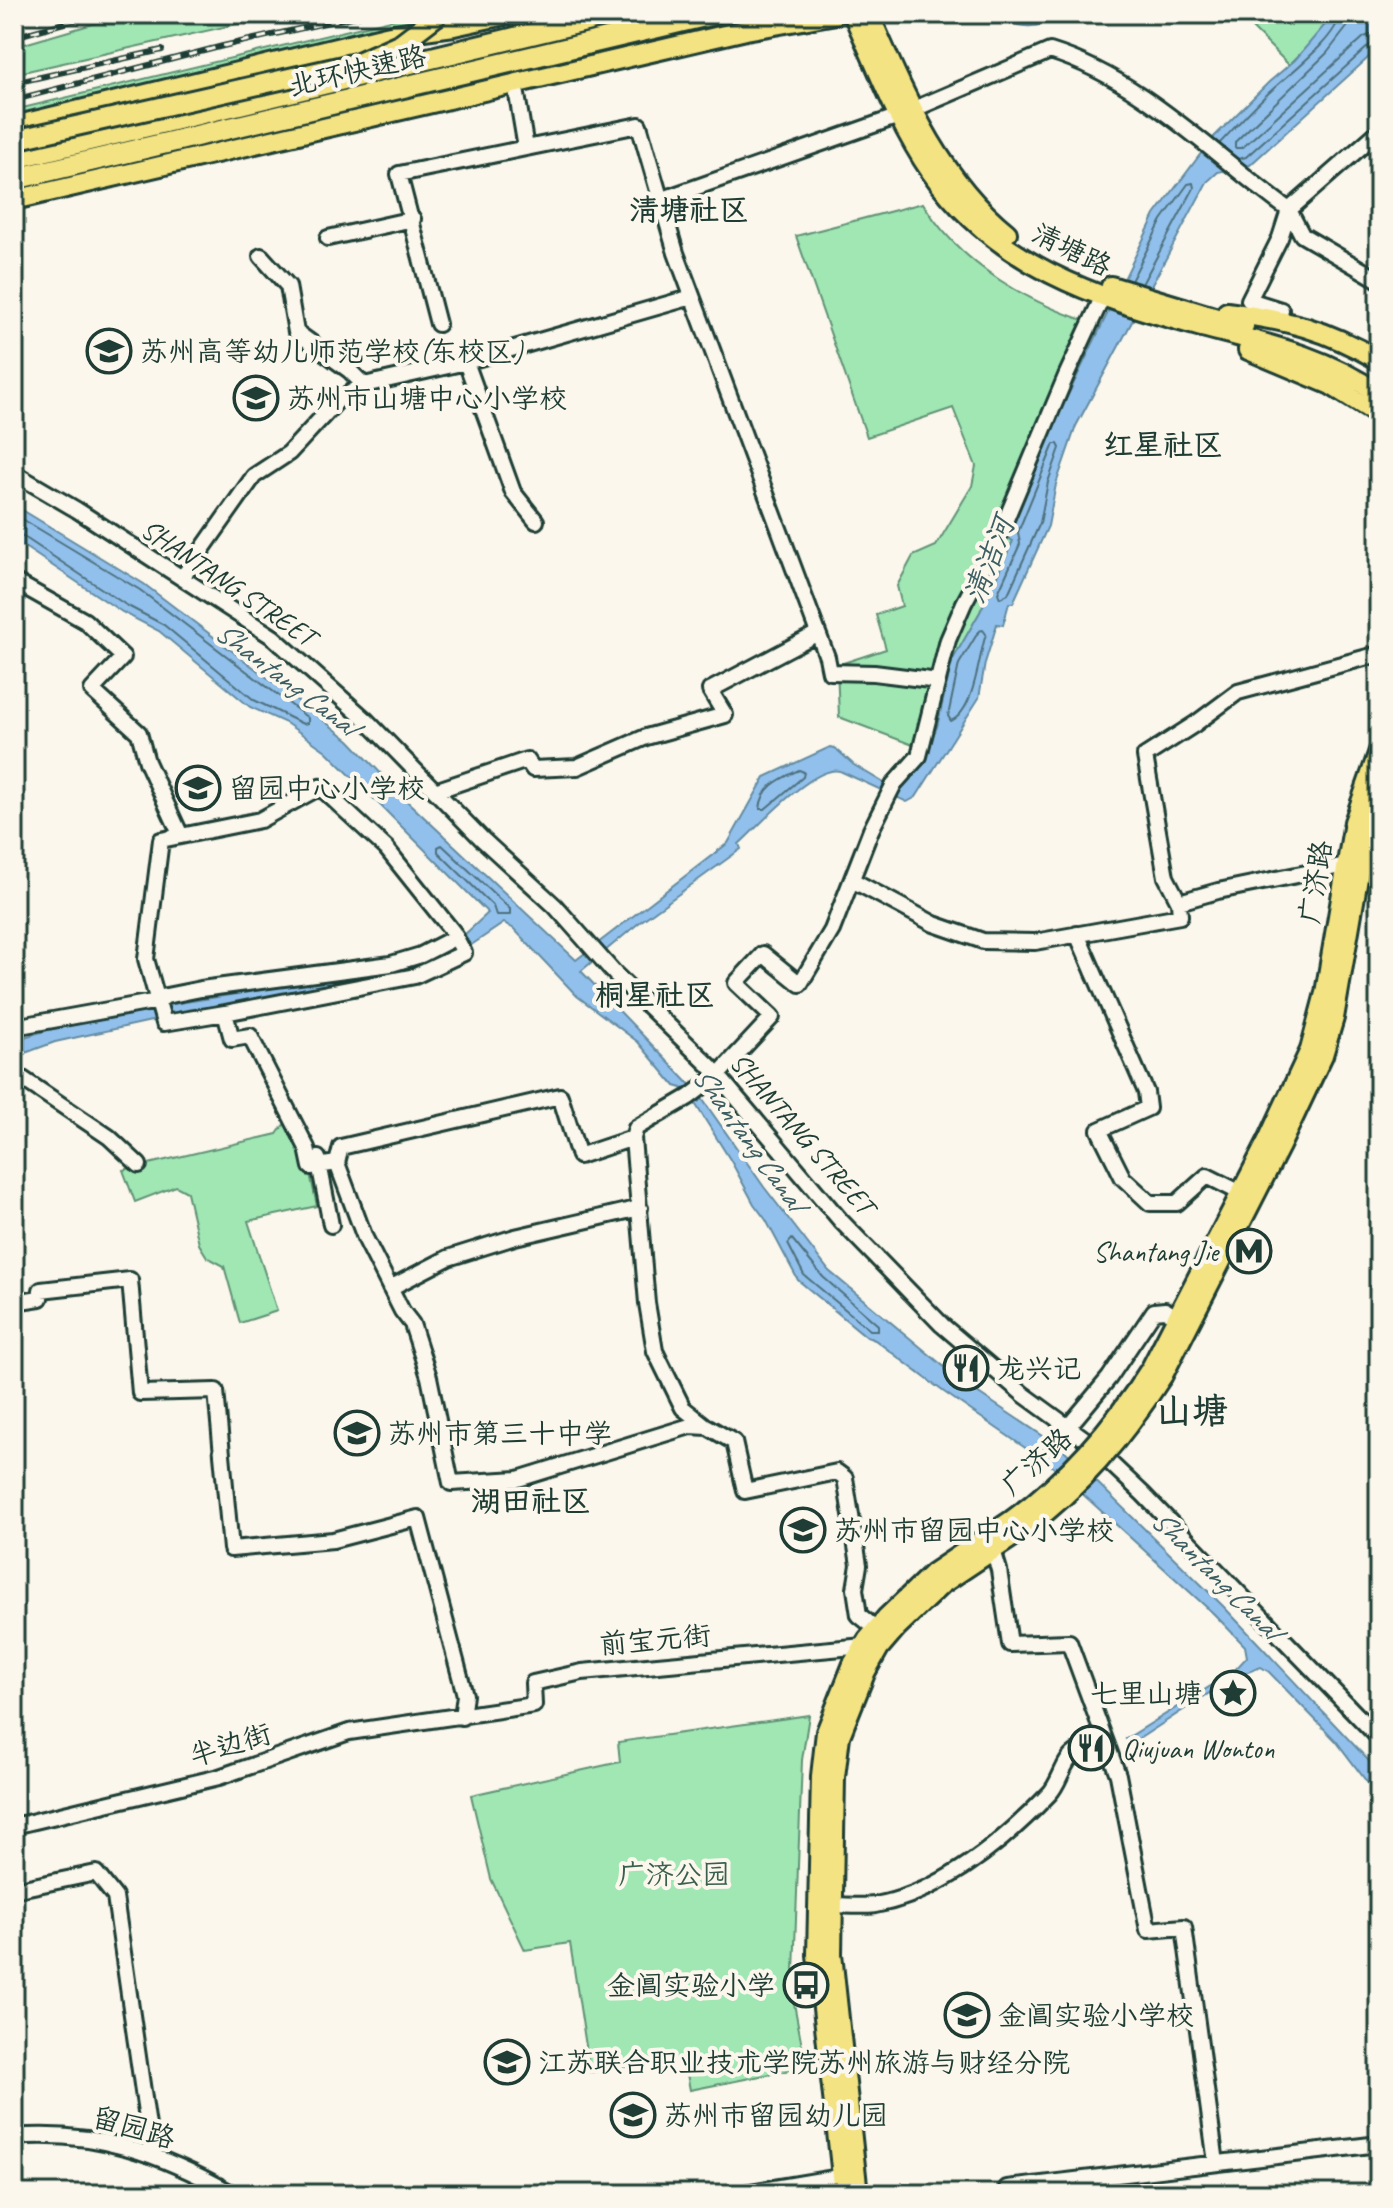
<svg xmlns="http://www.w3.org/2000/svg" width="1393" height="2208" font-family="Caveat,'LXGW WenKai TC',sans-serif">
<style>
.green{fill:#a0e7b4;stroke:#609274;stroke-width:2}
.water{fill:#92c0ec;stroke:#648ca2;stroke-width:2}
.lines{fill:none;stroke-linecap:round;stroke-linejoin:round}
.shore{stroke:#4d717e;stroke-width:2}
.minor-casing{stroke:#1f3d34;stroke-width:20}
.major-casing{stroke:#1f3d34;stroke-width:24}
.highway-casing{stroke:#1f3d34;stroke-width:26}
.minor{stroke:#fbf7ec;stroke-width:14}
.major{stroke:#f4e382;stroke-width:18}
.highway{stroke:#f4e382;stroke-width:20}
.rail-casing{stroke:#1f3d34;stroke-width:6}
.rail{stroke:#fbf7ec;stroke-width:3;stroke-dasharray:9;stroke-linecap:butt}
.major-bridge-casing{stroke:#1f3d34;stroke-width:24;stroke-linecap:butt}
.major-bridge{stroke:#f4e382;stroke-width:18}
.labels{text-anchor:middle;stroke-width:8;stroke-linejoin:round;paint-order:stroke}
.street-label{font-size:28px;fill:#1f3d34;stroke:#fbf7ec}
.poi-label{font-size:28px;fill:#1f3d34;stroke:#fbf7ec;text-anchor:start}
.park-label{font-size:28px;fill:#395f4e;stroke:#fbf7ec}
.neighbourhood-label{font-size:30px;font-weight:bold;fill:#1f3d34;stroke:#fbf7ec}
.water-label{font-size:30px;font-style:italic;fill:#3c5e62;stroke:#fbf7ec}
.district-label{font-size:36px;font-weight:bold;fill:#1f3d34;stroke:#fbf7ec}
</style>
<rect width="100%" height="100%" fill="#fbf7ec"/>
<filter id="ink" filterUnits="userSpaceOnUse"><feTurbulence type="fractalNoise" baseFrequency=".0125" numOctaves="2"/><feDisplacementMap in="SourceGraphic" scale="16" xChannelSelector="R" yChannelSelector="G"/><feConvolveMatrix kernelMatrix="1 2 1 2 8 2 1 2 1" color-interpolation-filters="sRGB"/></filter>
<g filter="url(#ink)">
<path class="green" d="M 127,14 L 282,14 L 14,74 L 14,47 Z
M 416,14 L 470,14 L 14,120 L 14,110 Z
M 1238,14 L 1334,14 L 1313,41 L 1289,65 Z
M 923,203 C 961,266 1031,305 1101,326 L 1008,538 L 1013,541 L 980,612 L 952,661 L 937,727 L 926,750 L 839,717 L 837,665 L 886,649 L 876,615 L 902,606 L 897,586 L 913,556 L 936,546 L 972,486 L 976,466 L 953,408 L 867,437 L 796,236 Z
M 288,1119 L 305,1150 L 317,1206 L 248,1221 L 277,1311 L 240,1323 L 224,1266 L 207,1257 L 199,1244 L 187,1192 L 176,1186 L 135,1202 L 123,1170 L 277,1134 Z
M 809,1715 L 802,1760 L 793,1998 L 806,2067 L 690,2090 L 684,2058 L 590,2072 L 570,1943 L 525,1950 L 491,1879 L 471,1795 L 620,1762 L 618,1742 Z"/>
<path class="water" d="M 994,14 L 1070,14 C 1042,26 1022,34 994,14 Z
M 1334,14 L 1379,14 L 1379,48 L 1250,165 L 1218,172 L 1207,182 L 1076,426 L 1056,484 L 1048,526 L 1013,603 L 1009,603 L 1003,625 L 997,624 L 985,663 L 979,698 L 916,797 L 907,802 L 840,771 C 814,764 758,827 739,844 L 741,849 L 640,922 L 581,971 L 698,1093 L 764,1187 L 829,1271 L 965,1384 L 1064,1450 L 1223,1606 L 1369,1761 L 1379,1774 L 1379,1798 L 1336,1741 L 1269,1672 L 1261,1667 L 1234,1677 L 1131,1744 L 1126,1739 L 1233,1672 L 1247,1657 L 1245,1646 L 1214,1614 L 1053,1467 L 944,1392 L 875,1340 L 867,1337 L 798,1280 L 766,1220 L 754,1204 L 731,1161 L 696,1105 L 682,1088 L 675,1086 L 638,1042 L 577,996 L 514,929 L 504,923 L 455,956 L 427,969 L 165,1018 L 55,1042 L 14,1057 L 14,1040 L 48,1030 L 160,1006 L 420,965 L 450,948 L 488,913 L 326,751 L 286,723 L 250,707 L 159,631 L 122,612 L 14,540 L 14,505 L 144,584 L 349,740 L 410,804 L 576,960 L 728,843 L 765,777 L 830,747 L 835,748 L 854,765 L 889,786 L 926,750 L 937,727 L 952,661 L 980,612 L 1013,541 L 1008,538 L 1041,451 L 1155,215 L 1211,140 L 1269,82 L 1295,60 Z"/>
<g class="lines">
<path class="shore" d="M 1350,14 L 1348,26 L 1327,53 L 1235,142 L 1235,148 L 1242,148 L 1364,37 L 1379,32
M 1219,144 C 1237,125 1254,106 1273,89 C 1291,72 1337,38 1340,14
M 1238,159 L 1246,157 L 1371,44 L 1379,42
M 1131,281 L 1162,220 L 1188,184 L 1193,183 L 1194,188 L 1142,284
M 1054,444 L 1058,444 L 1060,448 L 1048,482 L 1040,523 L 1008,594 L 1000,598 L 998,593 L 1020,544 L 1018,532 Z
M 14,514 L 140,590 L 308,718 L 308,723 L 303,724 L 254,700 L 164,625 L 126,605 L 21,535 L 14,534
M 983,630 L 986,634 C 978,658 975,710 951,721 L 948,716 L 959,664 L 979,631 Z
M 799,770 L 804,772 L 803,777 L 765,809 L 760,809 C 762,786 780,779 799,770 Z
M 442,845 L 510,909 L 510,915 L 496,915 L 493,906 L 438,852 L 438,847 Z
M 792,1239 L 823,1277 L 878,1325 L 878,1330 L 870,1330 L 804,1275 L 788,1244 Z"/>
<g class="minor-casing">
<path id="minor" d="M 515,83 L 526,148 L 639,125 L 676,253 L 827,657 L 830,672 L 874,673 L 938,681
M 912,110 L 1050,51 C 1142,79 1213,155 1289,210 L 1302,235 L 1379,280
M 660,200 L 899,116
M 328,238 L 413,219
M 261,256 L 288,286 L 296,332 L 349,370 L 364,385
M 1278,319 L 1281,310 L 1249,300 L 1280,238 L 1289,210 L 1379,131
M 438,324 L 399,174 L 526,148
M 466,362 L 513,492 L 536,521
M 14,473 L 77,510 L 273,637 L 366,720 L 482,839 L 555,906 L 616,975 L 710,1066 L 841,1221 L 942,1325 L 1023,1394 L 1086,1440 L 1143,1494 L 1379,1738
M 182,578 L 254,476 L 289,453 L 339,399 L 364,385 L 466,362 L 692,297
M 14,581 L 85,621 L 123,657 L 92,690 L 139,733 L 147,762 L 181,836
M 435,791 L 527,760 L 533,769 L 577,767 L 646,737 L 725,715 L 710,690 L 818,633
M 852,880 L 934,924 L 983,941 L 1035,942 L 1180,916 L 1179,902 L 1218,891 L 1346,865
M 1179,902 L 1166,877 L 1145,756 L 1195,724 L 1238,692 L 1379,654
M 1077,934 L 1146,1092 L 1148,1108 L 1099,1130 L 1123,1178 L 1150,1203 L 1177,1203 L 1207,1176 L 1241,1193
M 225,1013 L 415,976 L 464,953 L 453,932 L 386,848 L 320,787 L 260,820 L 161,840 L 146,959 L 164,1023 L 225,1013 L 232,1039 L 250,1036 L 307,1148 L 311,1167 L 337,1163 L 365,1238 L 402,1311 L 412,1324 L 429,1377 L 451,1483 L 518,1479 L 690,1426 L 708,1427 L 734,1442 L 745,1491 L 837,1472 L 845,1478 L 859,1565 L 855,1589 L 859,1615 L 884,1635
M 14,1027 L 158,1001 L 166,996 L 201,989 L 391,964 L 421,955 L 456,937
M 14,1073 L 109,1137 L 139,1165
M 318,1158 L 331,1225
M 337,1163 L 341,1147 L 560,1096 L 579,1156 L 633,1138
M 390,1288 L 448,1258 L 515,1237 L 640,1208
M 14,1302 L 40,1298 L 41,1290 L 130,1280 L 140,1393 L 216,1391 L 231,1549 L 333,1540 L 418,1518 L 465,1695 L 462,1717
M 707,1427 L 683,1408 L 655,1351 L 647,1303 L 633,1138 L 636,1128 L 689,1097 L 718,1075 L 772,1017 L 736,983 L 763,954 L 800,984 L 832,930 L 871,830 L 894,784 L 919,756 L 948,640 L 964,603 L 996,543 L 1066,376 L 1103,296
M 1068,1427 L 1109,1378 L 1154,1311 L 1165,1310 L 1178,1318
M 993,1550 L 999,1570 L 1010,1644 L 1069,1642 L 1118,1775 L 1148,1930 L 1184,1927 L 1216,2163
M 14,1826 L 219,1777 L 349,1732 L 534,1705 L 533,1683 L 582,1672 L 864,1646 L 868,1649
M 14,1890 L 96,1873 L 115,1897 L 152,2154
M 832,1905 C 846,1905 861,1907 875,1905 C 942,1893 1003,1842 1049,1794 C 1060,1783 1063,1761 1075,1753 C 1083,1747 1094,1744 1103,1740
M 14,2137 C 97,2130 162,2154 233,2194
M 738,2194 L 851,2175
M 1007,2194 L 1007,2188 L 1379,2144"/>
</g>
<g class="major-casing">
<path id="major" d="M 853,14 C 877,67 898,124 931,172 C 996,265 1094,297 1198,326 C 1263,343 1324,355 1379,394
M 869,14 C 905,95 937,176 1007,233
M 14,126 L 394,34 L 454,26 L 509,14
M 14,200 L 746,30 L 836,14
M 1111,286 L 1244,326
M 1227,312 C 1290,321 1323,328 1379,360
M 1248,350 L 1331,385 L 1379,415
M 1151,1368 L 1268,1140 L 1310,1050 L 1325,993 L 1354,822 L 1379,751
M 1163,1375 L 1280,1146 L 1323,1055 L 1334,1018 L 1364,843 L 1379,788
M 844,2194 L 817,1955 L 821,1776 L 826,1732 L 853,1664 L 868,1639 L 886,1618 L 933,1573 L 1012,1520
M 858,2194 L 832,1954 L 835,1777 L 840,1736 L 866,1671 L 879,1648 L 897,1627 L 942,1584 L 1020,1532"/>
</g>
<g class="highway-casing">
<path id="highway" d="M 14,158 L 615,14
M 14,179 L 713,14"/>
</g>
<use href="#minor" class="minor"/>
<use href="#major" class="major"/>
<use href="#highway" class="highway"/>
<g class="rail-casing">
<path id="rail" d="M 14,37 L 96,14
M 14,83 L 162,50
M 14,100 L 223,46 L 365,14"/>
</g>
<use href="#rail" class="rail"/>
<g class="major-bridge-casing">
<path id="major-bridge" d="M 14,140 L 356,63 L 401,43 L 439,14
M 1012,1520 C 1069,1478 1113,1428 1151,1368
M 1020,1532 C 1080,1489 1123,1437 1163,1375"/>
</g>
<use href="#major-bridge" class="major-bridge"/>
</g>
</g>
<defs>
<g id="university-ring" transform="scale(2.3)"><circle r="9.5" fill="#fbf7ec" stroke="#1f3d34" stroke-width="1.5"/><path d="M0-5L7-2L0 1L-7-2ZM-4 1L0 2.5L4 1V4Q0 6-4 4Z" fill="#1f3d34"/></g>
<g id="school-ring" transform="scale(2.3)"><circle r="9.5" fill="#fbf7ec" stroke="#1f3d34" stroke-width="1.5"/><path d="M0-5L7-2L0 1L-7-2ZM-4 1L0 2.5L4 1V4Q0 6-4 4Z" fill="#1f3d34"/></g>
<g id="metro-ring" transform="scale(2.3)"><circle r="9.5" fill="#fbf7ec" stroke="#1f3d34" stroke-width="1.5"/><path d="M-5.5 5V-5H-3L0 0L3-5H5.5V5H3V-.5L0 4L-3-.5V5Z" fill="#1f3d34"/></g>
<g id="restaurant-ring" transform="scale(2.3)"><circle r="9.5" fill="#fbf7ec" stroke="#1f3d34" stroke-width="1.5"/><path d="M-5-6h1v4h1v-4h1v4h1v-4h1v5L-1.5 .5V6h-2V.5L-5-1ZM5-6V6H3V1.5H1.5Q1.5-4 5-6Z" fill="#1f3d34"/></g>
<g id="sight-ring" transform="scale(2.3)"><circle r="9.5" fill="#fbf7ec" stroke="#1f3d34" stroke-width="1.5"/><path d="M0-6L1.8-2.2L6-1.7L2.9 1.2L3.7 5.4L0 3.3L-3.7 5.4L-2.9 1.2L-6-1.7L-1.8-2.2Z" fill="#1f3d34"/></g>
<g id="bus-ring" transform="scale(2.3)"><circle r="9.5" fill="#fbf7ec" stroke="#1f3d34" stroke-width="1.5"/><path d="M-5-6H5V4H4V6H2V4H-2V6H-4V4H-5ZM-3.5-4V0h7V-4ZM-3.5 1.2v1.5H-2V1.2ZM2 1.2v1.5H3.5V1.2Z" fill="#1f3d34"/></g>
</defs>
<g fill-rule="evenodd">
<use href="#university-ring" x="109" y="351"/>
<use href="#school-ring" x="256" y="398"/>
<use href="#school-ring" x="198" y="788"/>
<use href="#metro-ring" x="1249" y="1251"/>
<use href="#restaurant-ring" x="966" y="1368"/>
<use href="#school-ring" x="357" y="1433"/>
<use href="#school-ring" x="803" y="1530"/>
<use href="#sight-ring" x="1233" y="1693"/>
<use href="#restaurant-ring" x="1091" y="1748"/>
<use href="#bus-ring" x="806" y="1985"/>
<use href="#school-ring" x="967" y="2015"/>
<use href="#university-ring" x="507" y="2062"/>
<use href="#school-ring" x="633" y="2115"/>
</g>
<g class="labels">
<g class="street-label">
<text transform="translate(357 70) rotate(-13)" y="10">北环快速路</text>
<text transform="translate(1072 249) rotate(26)" y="10">清塘路</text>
<text transform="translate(229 582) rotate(34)" y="10">SHANTANG STREET</text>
<text transform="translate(1315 882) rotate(-81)" y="10">广济路</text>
<text transform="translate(803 1133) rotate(49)" y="10">SHANTANG STREET</text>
<text transform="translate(1036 1461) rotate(-42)" y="10">广济路</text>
<text transform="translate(655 1639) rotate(-5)" y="10">前宝元街</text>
<text transform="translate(230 1744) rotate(-17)" y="10">半边街</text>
<text transform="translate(134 2127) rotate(16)" y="10">留园路</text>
</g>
<g class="poi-label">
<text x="140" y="361">苏州高等幼儿师范学校(东校区)</text>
<text x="287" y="408">苏州市山塘中心小学校</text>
<text x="229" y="798">留园中心小学校</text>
<text x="1218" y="1261" text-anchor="end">Shantang Jie</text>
<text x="997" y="1378">龙兴记</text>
<text x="388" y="1443">苏州市第三十中学</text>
<text x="834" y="1540">苏州市留园中心小学校</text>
<text x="1202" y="1703" text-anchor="end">七里山塘</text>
<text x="1122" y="1758">Qiujuan Wonton</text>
<text x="775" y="1995" text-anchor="end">金阊实验小学</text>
<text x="998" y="2025">金阊实验小学校</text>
<text x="538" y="2072">江苏联合职业技术学院苏州旅游与财经分院</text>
<text x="664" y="2125">苏州市留园幼儿园</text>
</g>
<g class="park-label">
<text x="674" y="1884">广济公园</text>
</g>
<g class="neighbourhood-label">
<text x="689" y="220">清塘社区</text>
<text x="1163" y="455">红星社区</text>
<text x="655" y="1005">桐星社区</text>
<text x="531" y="1511">湖田社区</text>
</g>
<g class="water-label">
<text transform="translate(989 560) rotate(-69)" y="10">清洁河</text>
<text transform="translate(286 678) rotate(37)" y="10">Shantang Canal</text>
<text transform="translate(749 1138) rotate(54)" y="10">Shantang Canal</text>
<text transform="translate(1216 1574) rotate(45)" y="10">Shantang Canal</text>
</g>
<g class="district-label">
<text x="1192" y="1423">山塘</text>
</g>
</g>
<rect width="1393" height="2208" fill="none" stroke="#fbf7ec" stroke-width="48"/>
<rect x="24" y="24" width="1345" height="2160" fill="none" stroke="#1f3d34" stroke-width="3" filter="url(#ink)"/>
</svg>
